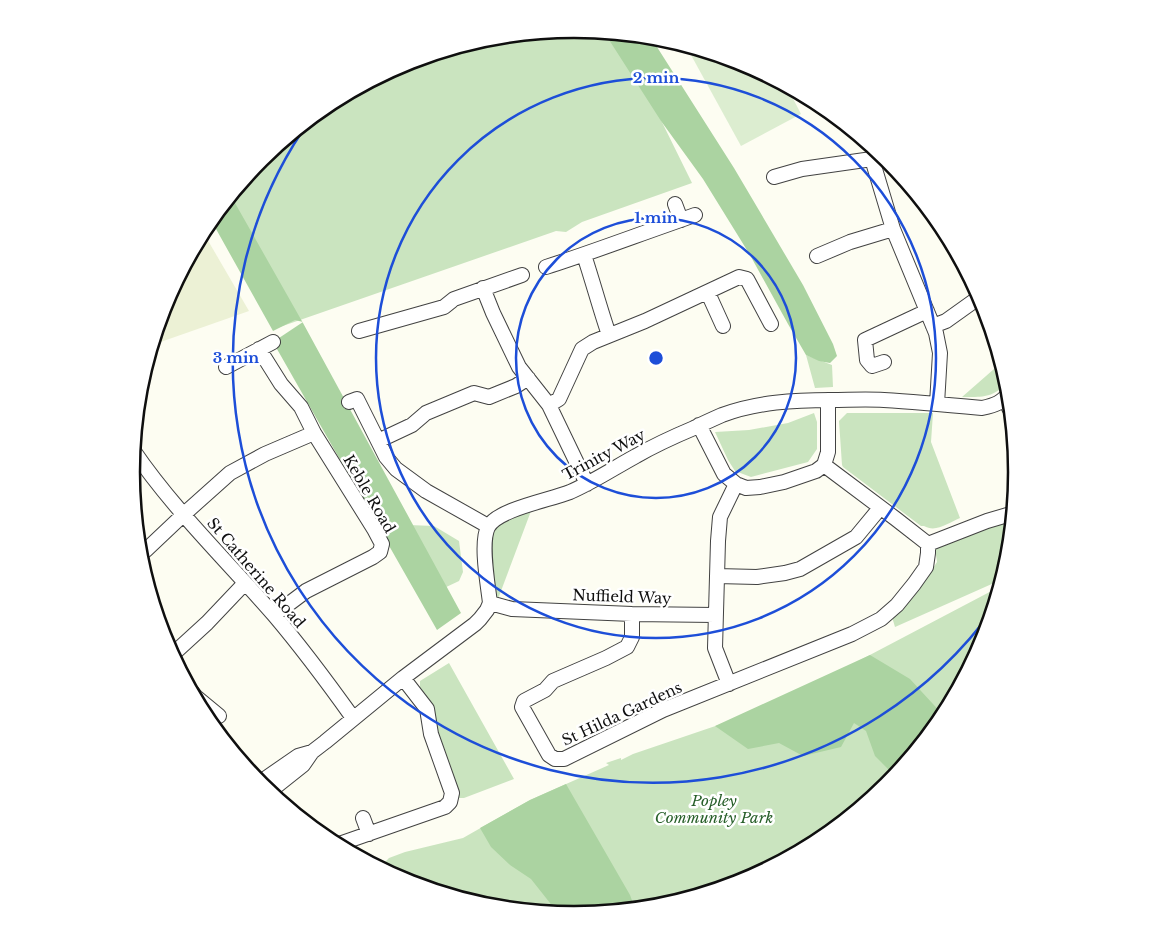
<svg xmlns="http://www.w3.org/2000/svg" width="1149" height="944" font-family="'Libre Baskerville',serif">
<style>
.farmland{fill:#ecf1d5}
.green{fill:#cae4bf}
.forest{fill:#abd3a1}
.pitch{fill:#dcedd0}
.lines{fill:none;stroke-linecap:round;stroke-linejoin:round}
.minor-casing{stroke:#424242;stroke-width:16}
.minor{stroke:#fff;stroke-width:14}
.ring{fill:none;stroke:#1d4ed8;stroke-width:2.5}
.labels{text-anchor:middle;stroke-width:5;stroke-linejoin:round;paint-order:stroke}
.street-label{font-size:15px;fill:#0f0f0f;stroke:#fff}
.park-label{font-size:15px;font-style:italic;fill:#275f29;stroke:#fff}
.rim{fill:none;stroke:#0f0f0f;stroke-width:2.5}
.centre{fill:#1d4ed8;stroke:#fff;stroke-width:2.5}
.ring-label{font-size:15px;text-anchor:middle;font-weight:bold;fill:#1d4ed8;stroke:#fff;stroke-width:5;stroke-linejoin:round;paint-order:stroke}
</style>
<rect width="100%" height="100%" fill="#fdfdf2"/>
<path class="farmland" d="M 203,232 L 249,311 L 152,345 L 165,302 Z"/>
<path class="green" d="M 575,29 L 618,33 L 692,183 L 582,222 L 566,232 L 556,231 L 277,328 L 213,218 L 261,158 L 328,103 L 405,62 L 488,37 Z
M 806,355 L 832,365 L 833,387 L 815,388 Z
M 1002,362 L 1008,383 C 991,398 984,397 962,397 Z
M 814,413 L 817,422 L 817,449 L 808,462 L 751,477 L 735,471 L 728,460 L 715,432 L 749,430 L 788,423 Z
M 847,413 L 933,413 L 931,442 L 960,518 C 948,523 936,533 924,526 L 921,526 L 843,467 L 842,465 L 839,421 Z
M 531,511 L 498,599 L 492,594 L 489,533 L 500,520 Z
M 1013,519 L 1009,559 L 1003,579 L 895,627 L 892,617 L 922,585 L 937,562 L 935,548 Z
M 409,525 L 434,526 L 459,541 L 463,572 L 459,581 L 442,589 Z
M 1001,586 L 984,642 L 943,718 L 888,786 L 821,841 L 744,882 L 661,907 L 574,915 L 488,907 L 405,881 L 379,868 L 389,858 L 405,852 L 463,838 L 530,800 L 609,765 L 606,763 L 621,758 L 621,760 L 633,754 L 771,707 Z
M 449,663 L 514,779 L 464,798 L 453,798 L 420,690 L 420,681 Z"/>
<path class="forest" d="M 604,32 L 650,36 L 734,168 L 803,285 L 833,344 L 837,356 L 830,363 L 819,361 L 806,355 L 788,324 L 750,255 L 703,179 L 661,121 Z
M 231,196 L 303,323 L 461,613 L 437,630 L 273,342 L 303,322 L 295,320 L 273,331 L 211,220 Z
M 870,655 L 910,679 L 944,716 L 895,776 L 875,756 L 866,731 L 854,723 L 841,747 L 803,756 L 779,743 L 748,749 L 715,726 Z
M 566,784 L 630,895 L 635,909 L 574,915 L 555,913 L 550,903 L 531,879 L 510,865 L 491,847 L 480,828 L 530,800 Z"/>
<path class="pitch" d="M 702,50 L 744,63 L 786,85 L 801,114 L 741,146 L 691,55 Z"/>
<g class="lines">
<g class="minor-casing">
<path id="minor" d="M 774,177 L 802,169 L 872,159 L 893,229 L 936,333 L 940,353 L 937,404
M 675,204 L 681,220
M 584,255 C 593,282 600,309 609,335
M 817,256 L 850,242 L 893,229
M 546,267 C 596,251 645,232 695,215
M 483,288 L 493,313 L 519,367 L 549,405 L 587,484
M 708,293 L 723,326
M 933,326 L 946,321 L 981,296
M 359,331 L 444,307 L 454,299 L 522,275
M 259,349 L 281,384 L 301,407 L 314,433 L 374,529 L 382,544 L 380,552 L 373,557 L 306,591 L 274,615
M 884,362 L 872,366 L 867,360 L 865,340 L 927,311
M 226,367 L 273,342
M 1004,399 L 1012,413
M 349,402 L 357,399 L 386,457 L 396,469 L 426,491 L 488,526
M 549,405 L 559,399 L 582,349 L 593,342 L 645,321 L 739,277 L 747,279 L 771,324
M 699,425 L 724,474 L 736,484 L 746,488 L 760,487 L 784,482 L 816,471 L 824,465 L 828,452 L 828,400
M 378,441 L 412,425 L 426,413 L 474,393 L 489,397 L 516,386 L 528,378
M 133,450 C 174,510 227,561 274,615 C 302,648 328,683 353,718
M 824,465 L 896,519 L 928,544
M 928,544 L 987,521 L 1014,513
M 139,555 L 146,550 L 183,515 L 230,473 L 265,454 L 314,433
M 717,576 L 757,577 L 785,573 L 800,569 L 856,537 L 880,508
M 490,603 L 512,609 L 632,614 L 715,615
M 632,614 L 632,637 L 627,647 L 606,658 L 553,681 L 545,690 L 524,701 L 522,707 L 549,755 L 555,759 L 564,759 L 663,710 L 852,634 L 881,619 L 897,605 L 914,584 L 926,567 L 928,553 L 928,544
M 172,655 L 207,623 L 245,583
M 729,684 L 715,648 L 718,541 L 720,517 L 736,484
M 192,692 L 196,697 L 219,716
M 259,783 L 298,756 L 312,752 L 325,742 L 403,678 L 475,624 L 480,619 L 487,610 L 490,603 C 488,585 480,543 488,527 C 498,509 550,500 570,492 C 593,482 614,468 636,456 C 655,445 675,436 694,428 C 704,423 713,419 722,415 C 757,402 794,400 831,400 C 848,400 866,399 884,400 C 916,402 949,405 982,408 C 996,405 1001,403 1010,392
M 269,792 L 303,765 L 312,752
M 363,818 L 369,834
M 339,844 L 445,807 L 450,802 L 452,793 L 431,734 L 427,709 L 403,678"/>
</g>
<use href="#minor" class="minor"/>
</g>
<g class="ring">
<circle cx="656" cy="358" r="140"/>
<circle cx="656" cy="358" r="280"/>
<path d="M994 608A420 420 0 0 1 312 117"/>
</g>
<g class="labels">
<g class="street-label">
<text transform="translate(604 455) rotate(-28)" y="5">Trinity Way</text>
<text transform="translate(369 494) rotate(60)" y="5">Keble Road</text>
<text transform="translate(256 573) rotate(49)" y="5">St Catherine Road</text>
<text transform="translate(622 597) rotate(2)" y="5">Nuffield Way</text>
<text transform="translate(622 714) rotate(-25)" y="5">St Hilda Gardens</text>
</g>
<g class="park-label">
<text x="714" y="806">Popley<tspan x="714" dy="17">Community Park</tspan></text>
</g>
</g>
<path d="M0 0H1149V944H0ZM140 472a434 434 0 1 1 868 0a434 434 0 1 1-868 0Z" fill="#fff" fill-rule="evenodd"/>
<path class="rim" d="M140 472a434 434 0 1 1 868 0a434 434 0 1 1-868 0Z"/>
<circle cx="656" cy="358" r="8" class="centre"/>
<g class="ring-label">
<text x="656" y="83">2 min</text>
<text x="656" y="223">1 min</text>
<text x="236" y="363">3 min</text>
</g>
</svg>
